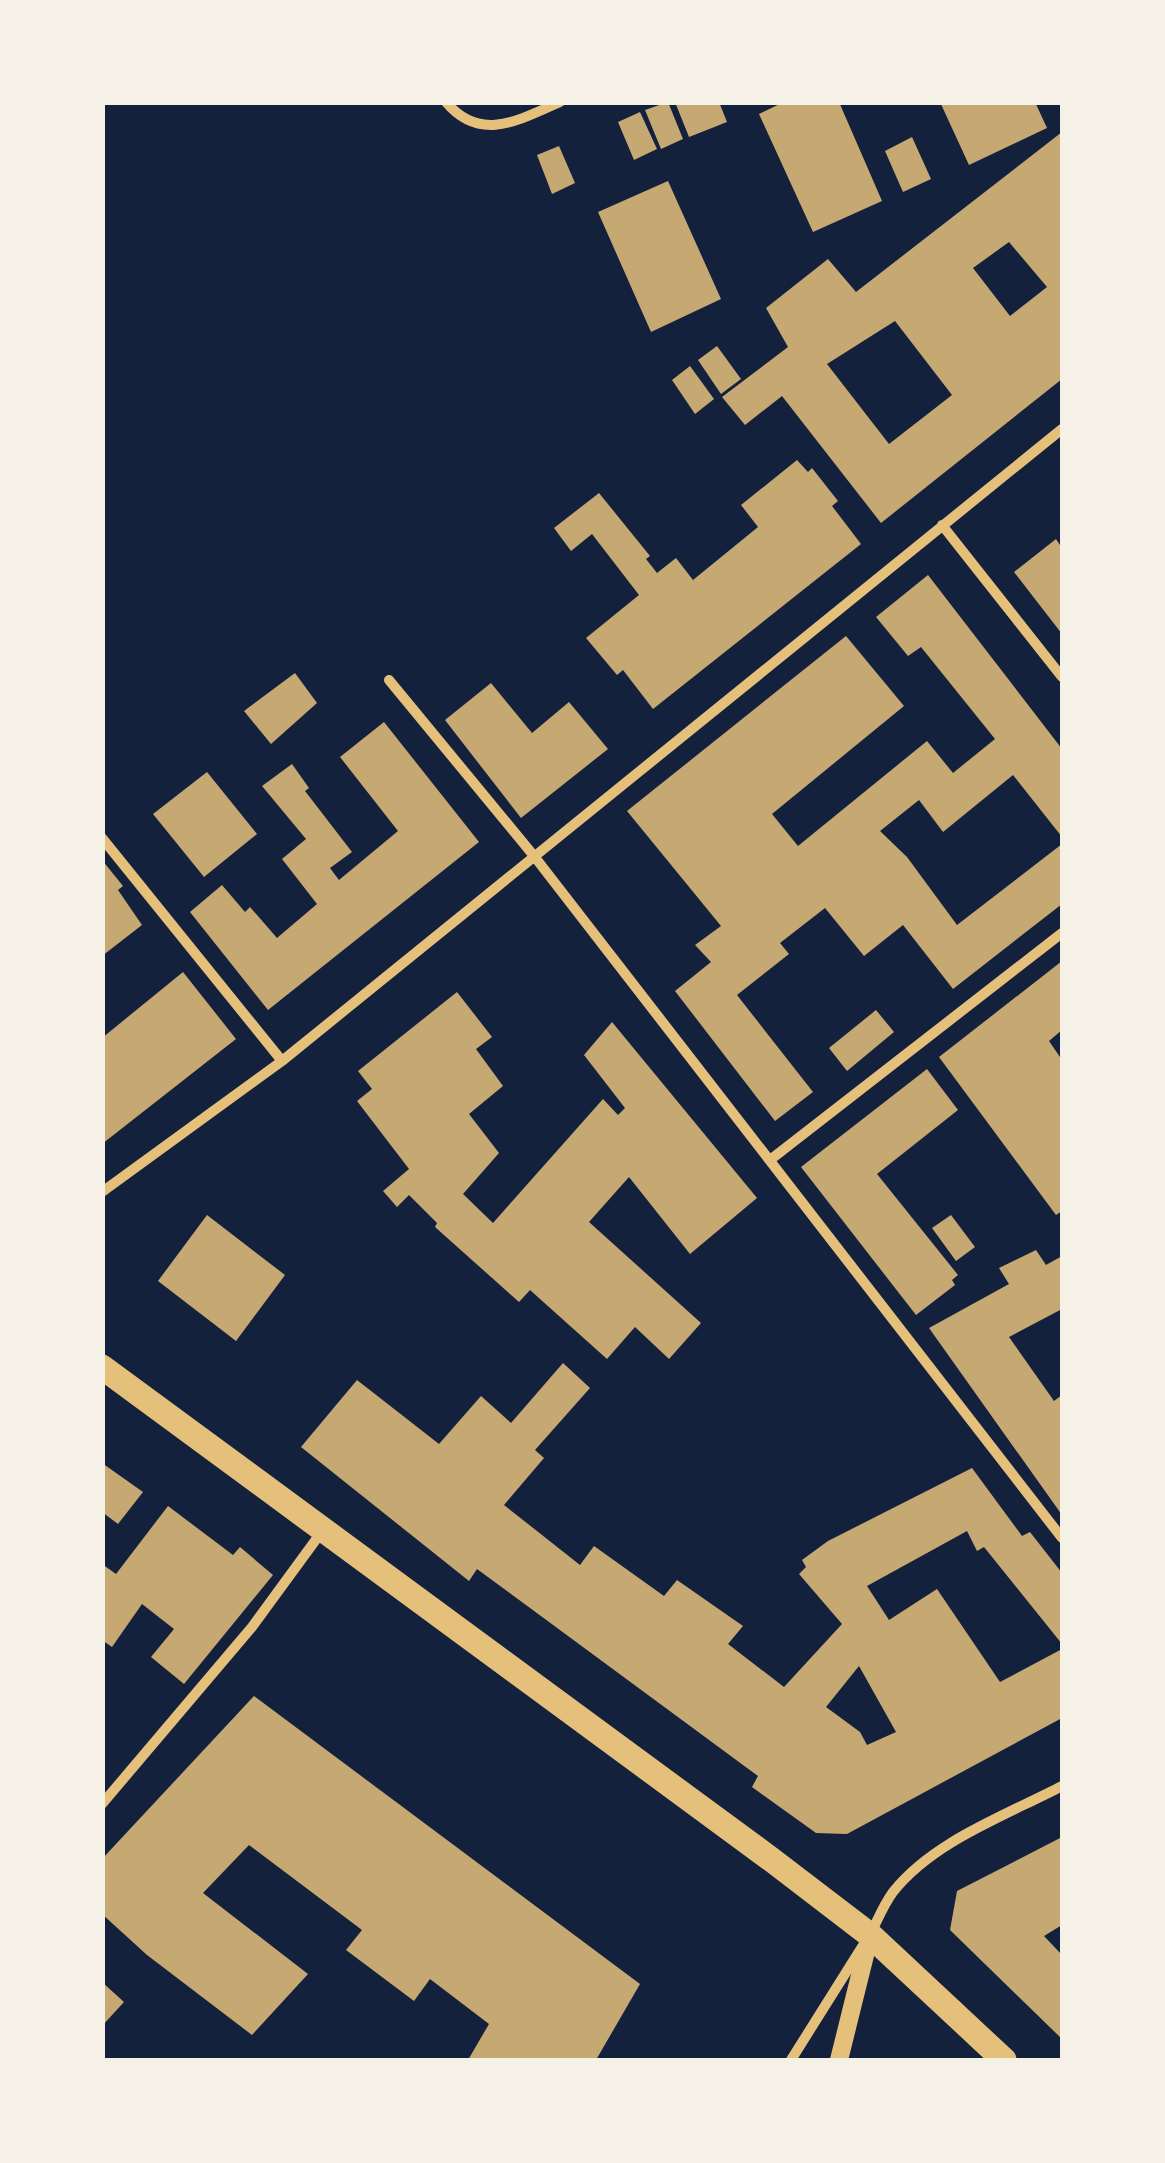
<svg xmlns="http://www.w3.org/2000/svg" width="1165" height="2163" font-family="Helvetica,sans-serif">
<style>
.building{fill:#c6a872;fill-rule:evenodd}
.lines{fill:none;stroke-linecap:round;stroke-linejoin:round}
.minor{stroke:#e5c07b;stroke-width:10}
.tertiary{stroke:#e5c07b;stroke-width:18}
.primary{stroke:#e5c07b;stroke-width:25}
</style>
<rect width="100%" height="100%" fill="#14213d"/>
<path class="building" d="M 668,102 L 683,139 L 661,149 L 645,110 Z
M 675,102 L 719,102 L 727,122 L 689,137 Z
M 784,102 L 839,102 L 882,201 L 813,232 L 759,114 Z
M 940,102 L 1035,102 L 1047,128 L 969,165 Z
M 640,112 L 657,149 L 634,160 L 618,122 Z
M 1062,132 L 1062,379 L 881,523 L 782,396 L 745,425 L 722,397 L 788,347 L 766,308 L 828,259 L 856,292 ZM 1009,242 L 1047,287 L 1010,316 L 973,268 ZM 895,321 L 952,395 L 889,444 L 827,364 Z
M 912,137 L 931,179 L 903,192 L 885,151 Z
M 559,146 L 575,183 L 552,194 L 537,155 Z
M 668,181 L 721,299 L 651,332 L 598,212 Z
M 717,346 L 741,379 L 721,394 L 698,360 Z
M 690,366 L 714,399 L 695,414 L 672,380 Z
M 797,460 L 808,472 L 812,468 L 838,501 L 832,506 L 861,544 L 653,709 L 623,670 L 617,675 L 586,638 L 639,595 L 592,534 L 571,551 L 554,528 L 599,493 L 650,556 L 646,559 L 657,573 L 676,558 L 693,580 L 758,527 L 741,505 Z
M 1056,539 L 1062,548 L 1062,634 L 1014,572 Z
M 928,575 L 1062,749 L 1062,837 L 1013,775 L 943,832 L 919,800 L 880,831 L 907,857 L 957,925 L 1062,844 L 1062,904 L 953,989 L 903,925 L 864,956 L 825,908 L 780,943 L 789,954 L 737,995 L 813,1092 L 775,1121 L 675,991 L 711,962 L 695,945 L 721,926 L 627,811 L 846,636 L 904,706 L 772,814 L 798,846 L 927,741 L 953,773 L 995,739 L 921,647 L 908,656 L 876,617 Z
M 295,673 L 317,703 L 271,744 L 244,711 Z
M 491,683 L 532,733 L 569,702 L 608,749 L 521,818 L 445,720 Z
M 384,722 L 479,842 L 268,1010 L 190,912 L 222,885 L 245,912 L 250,907 L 277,938 L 317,904 L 282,859 L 306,839 L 262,786 L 292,764 L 309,788 L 305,791 L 352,852 L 330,868 L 339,880 L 398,831 L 340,757 Z
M 207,772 L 257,834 L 204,877 L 153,814 Z
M 102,860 L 123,886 L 118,890 L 142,925 L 102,956 Z
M 1062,961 L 1062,1030 L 1049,1041 L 1062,1060 L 1062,1211 L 1056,1215 L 939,1057 Z
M 183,972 L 236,1039 L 102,1144 L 102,1038 Z
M 457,992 L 492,1037 L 476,1049 L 503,1086 L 469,1114 L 499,1153 L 463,1194 L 493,1223 L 603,1099 L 618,1115 L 625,1108 L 584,1055 L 612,1022 L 757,1198 L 690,1254 L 629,1177 L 589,1222 L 701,1323 L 669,1359 L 635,1327 L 607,1359 L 530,1290 L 519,1302 L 435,1227 L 437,1223 L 409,1195 L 397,1207 L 383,1191 L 409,1169 L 357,1101 L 372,1089 L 358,1071 Z
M 876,1010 L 894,1032 L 847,1071 L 829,1048 Z
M 927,1069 L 958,1110 L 877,1174 L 958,1275 L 952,1280 L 955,1285 L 916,1315 L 801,1167 Z
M 207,1215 L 285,1275 L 236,1341 L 158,1281 Z
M 951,1215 L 975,1247 L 956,1261 L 932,1228 Z
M 1036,1250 L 1046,1265 L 1062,1256 L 1062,1309 L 1009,1337 L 1054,1401 L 1062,1395 L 1062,1515 L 929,1328 L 1009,1284 L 999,1268 Z
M 563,1363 L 590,1388 L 535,1450 L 544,1458 L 504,1505 L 580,1565 L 594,1546 L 664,1596 L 677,1580 L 743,1626 L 728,1644 L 784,1687 L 842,1624 L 799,1574 L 806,1567 L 802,1560 L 828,1541 L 972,1468 L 1022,1536 L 1030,1532 L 1062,1573 L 1062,1644 L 984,1547 L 977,1551 L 967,1531 L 867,1586 L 889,1620 L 937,1589 L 1000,1682 L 1062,1649 L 1062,1718 L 847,1834 L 816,1833 L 752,1787 L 758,1776 L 743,1765 L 477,1569 L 469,1581 L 301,1447 L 357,1380 L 439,1444 L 481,1396 L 511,1423 ZM 859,1666 L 896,1732 L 867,1745 L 860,1732 L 826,1707 Z
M 102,1463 L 143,1492 L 118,1524 L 102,1512 Z
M 168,1506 L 233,1555 L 240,1547 L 273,1575 L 184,1684 L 151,1657 L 174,1629 L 142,1604 L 112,1647 L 102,1640 L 102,1564 L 116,1574 Z
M 254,1696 L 640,1984 L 596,2060 L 468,2060 L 489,2024 L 430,1979 L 414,2001 L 346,1950 L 362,1930 L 249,1845 L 203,1893 L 308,1974 L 252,2035 L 147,1955 L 102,1914 L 102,1859 Z
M 1062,1837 L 1062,1925 L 1044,1936 L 1062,1955 L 1062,2039 L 950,1930 L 957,1891 Z
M 102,1982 L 124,2002 L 102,2026 Z"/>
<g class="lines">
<path class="minor" d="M 446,102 C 480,143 519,120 560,102
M 942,525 L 1062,677
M 389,680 L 534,856 L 1062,1538
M 102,838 L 282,1061
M 770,1160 L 1062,933
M 102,1192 L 282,1061 L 1062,429
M 102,1804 L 252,1627 L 323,1530
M 871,1933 C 878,1919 884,1904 893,1892 C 933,1841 1007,1815 1062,1786
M 791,2060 L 862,1947"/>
<path class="tertiary" d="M 839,2060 L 870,1935"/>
<path class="primary" d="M 102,1367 L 772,1860 L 870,1935 L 1004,2060"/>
</g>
<rect width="1165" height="2163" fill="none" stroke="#f6f1e7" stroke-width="210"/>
</svg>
